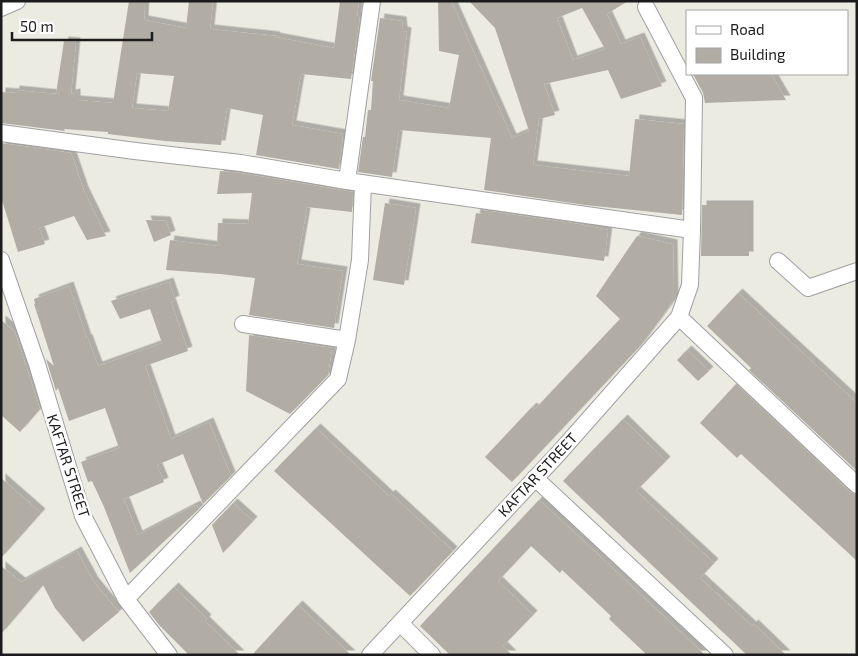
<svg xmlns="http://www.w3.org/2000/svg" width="858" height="656" font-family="'Exo 2',sans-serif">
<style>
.building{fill:#b1ada5;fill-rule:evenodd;filter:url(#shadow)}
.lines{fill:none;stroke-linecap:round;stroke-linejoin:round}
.minor-casing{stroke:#a0a0a0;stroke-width:18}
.minor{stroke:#fff;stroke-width:16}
.labels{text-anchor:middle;stroke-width:5;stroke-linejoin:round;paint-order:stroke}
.street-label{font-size:15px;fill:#1c1c1c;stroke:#fff}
</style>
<defs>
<filter id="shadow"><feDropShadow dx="4.5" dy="-4.5" stdDeviation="0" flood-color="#0004"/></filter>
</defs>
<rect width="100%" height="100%" fill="#ecebe2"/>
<path class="building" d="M 129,1 L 145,1 L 144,20 L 186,28 L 189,1 L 213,1 L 210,29 L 276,36 L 275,37 L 334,48 L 340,1 L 359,1 L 357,16 L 360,16 L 351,79 L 301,74 L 292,125 L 343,134 L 339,169 L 256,155 L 263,115 L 227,108 L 221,145 L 165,141 L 108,134 L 108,132 L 64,129 L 65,131 L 1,123 L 1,92 L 15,93 L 15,90 L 56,94 L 64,41 L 76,42 L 71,94 L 76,93 L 76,100 L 113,103 ZM 137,73 L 174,76 L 168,111 L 132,108 Z
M 438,1 L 451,1 L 512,138 L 529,131 L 495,28 L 469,1 L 628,1 L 607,14 L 621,44 L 640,37 L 662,86 L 621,99 L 608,70 L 544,84 L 555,115 L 539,119 L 533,165 L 629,176 L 635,119 L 684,124 L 682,215 L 585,205 L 484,190 L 491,138 L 399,130 L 392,177 L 358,172 L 363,137 L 365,137 L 368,110 L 371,110 L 373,81 L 371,81 L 380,18 L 402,21 L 403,31 L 407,32 L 399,100 L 449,108 L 459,55 L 439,51 ZM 582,8 L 605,49 L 573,60 L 557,18 Z
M 693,74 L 771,74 L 786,100 L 705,103 L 703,93 Z
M 1,143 L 71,153 L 84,191 L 106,236 L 87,240 L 74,216 L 39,228 L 45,244 L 18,252 L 1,197 Z
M 220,171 L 240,173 L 353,192 L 352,212 L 307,207 L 297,264 L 343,271 L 334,328 L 249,315 L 255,278 L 220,274 L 166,270 L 170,240 L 217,246 L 218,223 L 248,224 L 252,193 L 217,194 Z
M 385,203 L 416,208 L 404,285 L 373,280 Z
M 702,205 L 749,205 L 749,256 L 701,256 Z
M 482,210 L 579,224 L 608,230 L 604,261 L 471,243 L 476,213 L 482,214 Z
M 146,220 L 166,221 L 171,235 L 154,242 Z
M 637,236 L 673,244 L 674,300 L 641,345 L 512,482 L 485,457 L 532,407 L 535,409 L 620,319 L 596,296 Z
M 169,282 L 175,300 L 171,302 L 188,351 L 145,366 L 171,439 L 209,422 L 231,476 L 203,504 L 183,454 L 157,465 L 164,482 L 124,499 L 138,535 L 196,505 L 199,509 L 130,573 L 104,507 L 92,481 L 88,482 L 81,462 L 119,448 L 105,408 L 69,421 L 58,388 L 56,391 L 46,359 L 54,366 L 34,304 L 35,304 L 34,299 L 69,286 L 87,339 L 88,339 L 98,366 L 162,343 L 150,309 L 120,319 L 111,301 Z
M 738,293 L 857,403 L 857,471 L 749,370 L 751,368 L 707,326 Z
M 1,320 L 15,332 L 40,409 L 20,432 L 1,415 Z
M 249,335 L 332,348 L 328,375 L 290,414 L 246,391 Z
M 687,350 L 709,371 L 698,381 L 677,360 Z
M 736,384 L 850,492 L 857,495 L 857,561 L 741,454 L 737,458 L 700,423 Z
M 623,419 L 666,461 L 636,491 L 714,563 L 700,578 L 752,626 L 754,624 L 786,655 L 747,655 L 563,481 Z
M 316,428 L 389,496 L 391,494 L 453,551 L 410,596 L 274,471 Z
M 1,478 L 41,513 L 1,558 Z
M 539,500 L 589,546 L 705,655 L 647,655 L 609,619 L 611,616 L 562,570 L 560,573 L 531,546 L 498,581 L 533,615 L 503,646 L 512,655 L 450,655 L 420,626 Z
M 233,503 L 253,521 L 223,553 L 212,525 Z
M 77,551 L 94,582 L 119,612 L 83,642 L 55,608 L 43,585 L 1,634 L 1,566 L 21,582 Z
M 174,587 L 207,619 L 205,621 L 240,655 L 189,655 L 159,625 L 149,612 Z
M 298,605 L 351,655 L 252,655 Z"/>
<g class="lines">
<g class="minor-casing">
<path id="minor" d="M 646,7 L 694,98 L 692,230
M 1,8 L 17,1
M 1,133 L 135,151 L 241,163 L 347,181 L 692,230 L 690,285 L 679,317 L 558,454 L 370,655
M 347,181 L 372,1
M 1,260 L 37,364 L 83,516 L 126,599 L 169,655
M 778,261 L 808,288 L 857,271
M 679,317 L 857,485
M 243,324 L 347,340
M 535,478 L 725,655
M 126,599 L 338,379 L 347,340 L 360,260 L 363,183
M 400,623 L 432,655"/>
</g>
<use href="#minor" class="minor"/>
</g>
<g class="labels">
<g class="street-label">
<text transform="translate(68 466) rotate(72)" y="5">KAFTAR STREET</text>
<text transform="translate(538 475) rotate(-47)" y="5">KAFTAR STREET</text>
</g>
</g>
<rect width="858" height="656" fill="none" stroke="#1c1c1c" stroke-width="5"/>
<rect x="686" y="10" width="162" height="65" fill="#ffffff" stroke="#a4a4a4"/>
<rect x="696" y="26" width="25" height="8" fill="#ffffff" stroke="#a4a4a4"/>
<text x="730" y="35" font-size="15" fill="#1c1c1c">Road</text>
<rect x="696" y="48" width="25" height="15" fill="#b1ada5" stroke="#a4a4a4"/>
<text x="730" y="60" font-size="15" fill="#1c1c1c">Building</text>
<path d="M12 32v8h140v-8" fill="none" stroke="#1c1c1c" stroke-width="2.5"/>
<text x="20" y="32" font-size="15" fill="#1c1c1c" stroke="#ffffff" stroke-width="4" paint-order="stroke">50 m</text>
</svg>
